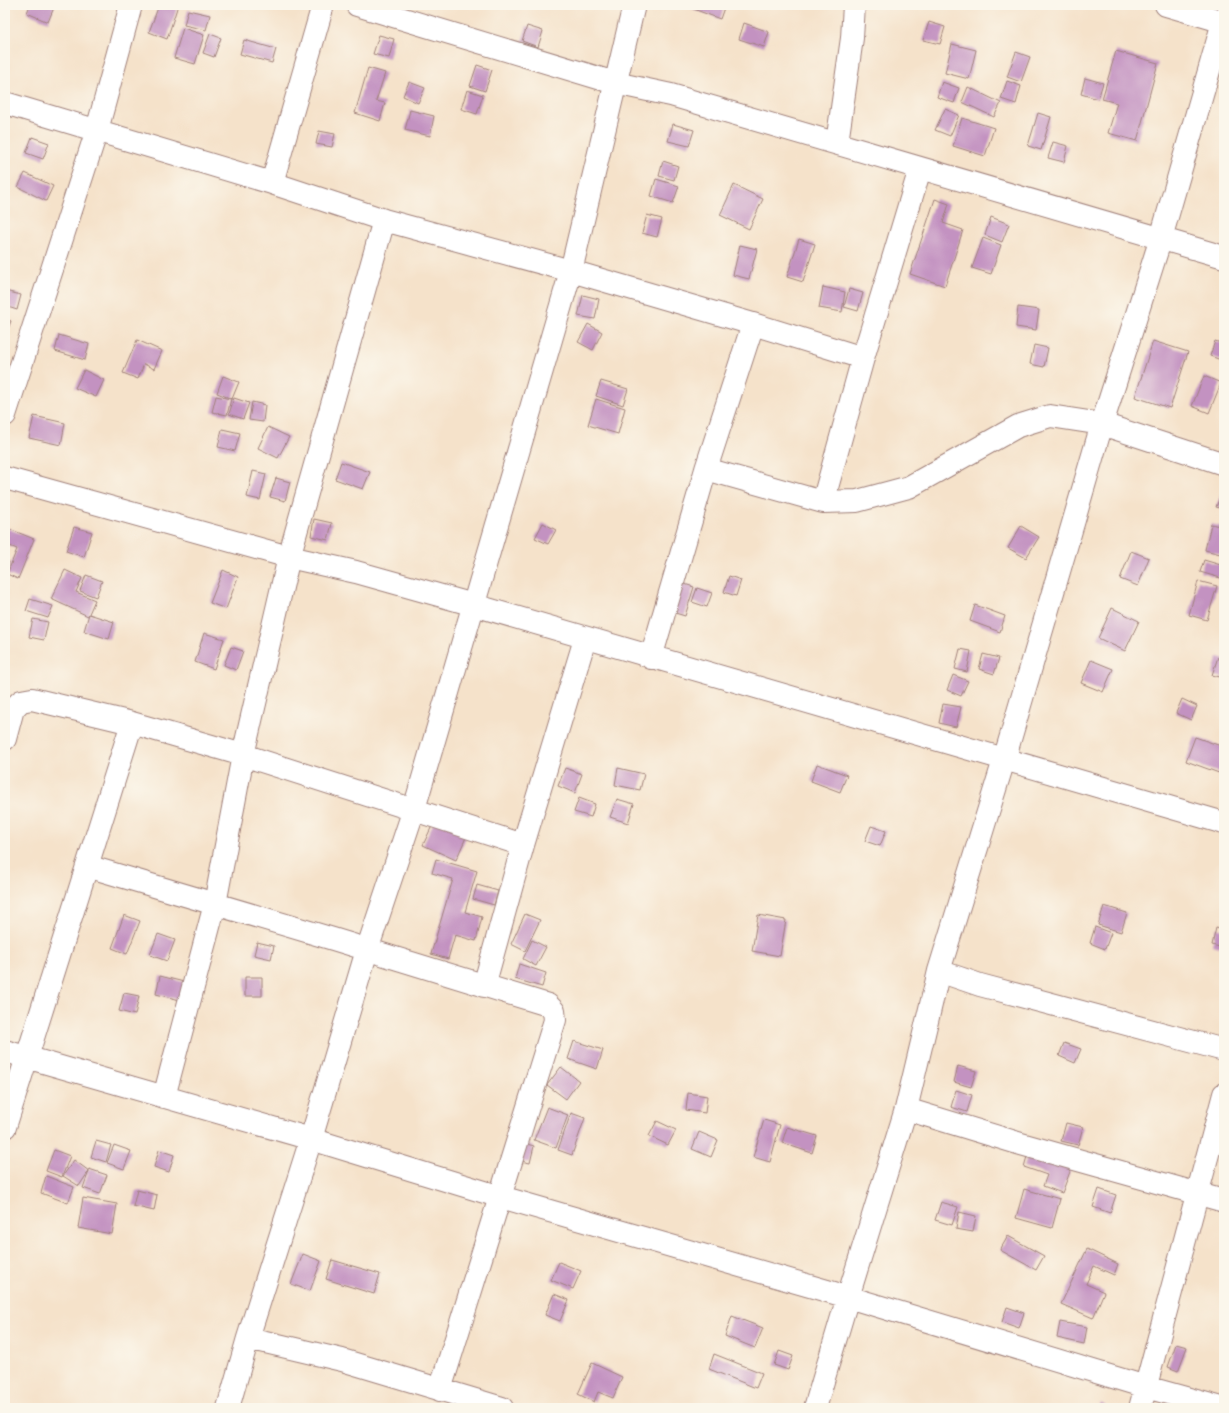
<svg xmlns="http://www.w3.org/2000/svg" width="1229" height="1413" font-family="'Libre Caslon Text',serif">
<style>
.building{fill:#c392c1}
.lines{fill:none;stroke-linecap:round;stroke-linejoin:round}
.minor-casing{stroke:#a0807a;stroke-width:24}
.minor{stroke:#fff;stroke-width:22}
</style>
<rect width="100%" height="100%" fill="#fbf7ec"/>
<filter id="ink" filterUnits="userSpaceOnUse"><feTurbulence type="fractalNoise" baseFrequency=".025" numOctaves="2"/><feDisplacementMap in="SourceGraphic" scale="8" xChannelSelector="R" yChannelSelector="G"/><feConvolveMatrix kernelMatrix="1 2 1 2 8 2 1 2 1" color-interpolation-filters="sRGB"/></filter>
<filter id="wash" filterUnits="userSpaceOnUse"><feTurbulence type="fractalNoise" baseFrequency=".012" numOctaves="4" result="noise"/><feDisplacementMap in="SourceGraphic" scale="16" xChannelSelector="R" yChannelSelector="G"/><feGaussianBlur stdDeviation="0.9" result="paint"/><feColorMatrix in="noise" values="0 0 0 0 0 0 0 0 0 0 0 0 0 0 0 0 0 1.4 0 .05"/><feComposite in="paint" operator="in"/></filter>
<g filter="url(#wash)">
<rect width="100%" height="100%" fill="#f5e2ca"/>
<g id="blocks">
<path class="building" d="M 30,5 L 55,5 L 48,22 L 27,13 Z
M 159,5 L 178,5 L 167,39 L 149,32 Z
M 683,5 L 725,5 L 720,19 Z
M 188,10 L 210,15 L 206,30 L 184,25 Z
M 929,22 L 945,27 L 940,44 L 923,40 Z
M 744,23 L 769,32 L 764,47 L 739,39 Z
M 527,26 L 543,31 L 538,47 L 522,41 Z
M 183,28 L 204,35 L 195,64 L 174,58 Z
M 210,34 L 221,38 L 214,57 L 203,53 Z
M 379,35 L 394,39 L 389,58 L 373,54 Z
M 244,40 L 276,49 L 272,63 L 240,54 Z
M 952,44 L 976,50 L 969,79 L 945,73 Z
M 1116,51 L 1158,63 L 1137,141 L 1108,133 L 1117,103 L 1102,99 Z
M 1016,52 L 1030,57 L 1021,82 L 1007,77 Z
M 477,65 L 492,70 L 485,91 L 470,86 Z
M 368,68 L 385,73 L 376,101 L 385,103 L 380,121 L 355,113 Z
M 1085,78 L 1103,83 L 1098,99 L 1081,94 Z
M 1007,81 L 1021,86 L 1016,104 L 1001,99 Z
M 409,82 L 425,88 L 418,103 L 403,96 Z
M 942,82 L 959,88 L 954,103 L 937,97 Z
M 968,87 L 1001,103 L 994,117 L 962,102 Z
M 467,90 L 483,95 L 477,114 L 461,109 Z
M 945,109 L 959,115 L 950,136 L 935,130 Z
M 410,110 L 434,116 L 430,136 L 405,130 Z
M 1038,113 L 1051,117 L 1041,150 L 1028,146 Z
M 962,118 L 994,128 L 985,156 L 953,146 Z
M 673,124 L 694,130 L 689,146 L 668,141 Z
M 319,131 L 335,134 L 332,147 L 316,144 Z
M 32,137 L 49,143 L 43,159 L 26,153 Z
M 1053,142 L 1068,146 L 1064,162 L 1048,158 Z
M 663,161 L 678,166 L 674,180 L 659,176 Z
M 25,173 L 53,186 L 46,201 L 18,187 Z
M 656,179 L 679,186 L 673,203 L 651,196 Z
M 734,185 L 763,199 L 749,229 L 720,215 Z
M 935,199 L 949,204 L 943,223 L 963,230 L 945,286 L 910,274 Z
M 647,215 L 662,219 L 657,237 L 642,233 Z
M 991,217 L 1009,224 L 1002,242 L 985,235 Z
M 983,238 L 1001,245 L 991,274 L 972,268 Z
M 799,239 L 815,244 L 803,282 L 787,277 Z
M 740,245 L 757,249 L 749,279 L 733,275 Z
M 823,287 L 845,292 L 842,312 L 819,308 Z
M 849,289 L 863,293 L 858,311 L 844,307 Z
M 5,291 L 21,295 L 17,310 L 5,306 Z
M 583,295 L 599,299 L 595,319 L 578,316 Z
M 1018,307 L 1039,310 L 1036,330 L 1016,327 Z
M 5,318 L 11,321 L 5,336 Z
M 588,324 L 602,332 L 593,350 L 578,342 Z
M 59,335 L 89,344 L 85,360 L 55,351 Z
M 137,340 L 162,351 L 154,369 L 144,364 L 138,379 L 123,373 Z
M 1153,341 L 1188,352 L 1170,408 L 1135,397 Z
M 1215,341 L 1224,344 L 1224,361 L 1210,356 Z
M 1034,345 L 1048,348 L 1044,367 L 1030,364 Z
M 84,370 L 104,380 L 96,397 L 75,388 Z
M 223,376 L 239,382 L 232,399 L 217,393 Z
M 1204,376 L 1221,383 L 1209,413 L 1192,406 Z
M 601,381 L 628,389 L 623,405 L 596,396 Z
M 216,396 L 231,399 L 227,415 L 212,412 Z
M 234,398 L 249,403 L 243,419 L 229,414 Z
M 596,399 L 625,408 L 618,434 L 588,425 Z
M 252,402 L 265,405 L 263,422 L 249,420 Z
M 34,416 L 65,423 L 61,445 L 29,438 Z
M 268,427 L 289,437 L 278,458 L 258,448 Z
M 222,429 L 240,433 L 235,451 L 218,447 Z
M 341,462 L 370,472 L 363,489 L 335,479 Z
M 253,471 L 266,474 L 260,500 L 247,497 Z
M 276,478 L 290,482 L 285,501 L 270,497 Z
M 1224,487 L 1224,509 L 1216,507 Z
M 314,519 L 332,523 L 328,540 L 311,536 Z
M 543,523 L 556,530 L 548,544 L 535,538 Z
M 1211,524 L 1224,527 L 1224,555 L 1205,550 Z
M 1021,526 L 1039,537 L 1026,558 L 1008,548 Z
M 74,527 L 92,532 L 84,557 L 66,551 Z
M 7,528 L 34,539 L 18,579 L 7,574 L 17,549 L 5,544 L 5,533 Z
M 1131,551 L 1149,558 L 1138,586 L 1120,579 Z
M 5,560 L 9,562 L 5,573 Z
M 1204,560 L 1224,566 L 1224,579 L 1200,572 Z
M 65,570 L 82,578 L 76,592 L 95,600 L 88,616 L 51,599 Z
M 223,570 L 238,577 L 226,609 L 210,603 Z
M 86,575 L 102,581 L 96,597 L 80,591 Z
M 729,576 L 741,580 L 736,596 L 724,592 Z
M 1198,581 L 1217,586 L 1207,620 L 1189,615 Z
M 681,583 L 694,587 L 685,616 L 672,612 Z
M 697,588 L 712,593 L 707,607 L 692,602 Z
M 30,599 L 53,606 L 48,618 L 26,611 Z
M 975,605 L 1005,616 L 1000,632 L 970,621 Z
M 1112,608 L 1139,621 L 1125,651 L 1098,638 Z
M 89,614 L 114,622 L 109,639 L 84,631 Z
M 33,619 L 48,622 L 44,640 L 29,637 Z
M 204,633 L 224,639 L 214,669 L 195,662 Z
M 231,647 L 243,651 L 236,670 L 224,665 Z
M 960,649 L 971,651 L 967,672 L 955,669 Z
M 983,654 L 999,658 L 994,674 L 979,669 Z
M 1218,657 L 1224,659 L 1224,678 L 1212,675 Z
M 1091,660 L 1113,669 L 1103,692 L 1081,683 Z
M 953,675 L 968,681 L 961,696 L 947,690 Z
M 1182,699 L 1197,706 L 1191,720 L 1176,713 Z
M 943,704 L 961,707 L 956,727 L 939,723 Z
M 1195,737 L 1224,747 L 1224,760 L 1219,773 L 1186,761 Z
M 817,764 L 847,775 L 840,792 L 811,781 Z
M 565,768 L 582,774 L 575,793 L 558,786 Z
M 618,768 L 644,774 L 640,790 L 615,785 Z
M 579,798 L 595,804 L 591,817 L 574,812 Z
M 617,799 L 634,804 L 628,823 L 610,817 Z
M 439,811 L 471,826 L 456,860 L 423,845 Z
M 871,826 L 886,831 L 880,846 L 865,841 Z
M 436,859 L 477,871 L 465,912 L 482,917 L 476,941 L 455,935 L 448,959 L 431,954 L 453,879 L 432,873 Z
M 477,885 L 498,891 L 494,905 L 473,899 Z
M 1104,906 L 1127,913 L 1121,932 L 1098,925 Z
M 525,914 L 540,920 L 525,951 L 511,944 Z
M 124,915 L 140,921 L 127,954 L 112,948 Z
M 758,915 L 786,920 L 780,956 L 752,951 Z
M 1095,927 L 1111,933 L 1105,949 L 1090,943 Z
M 1216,928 L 1224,930 L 1224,948 L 1212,945 Z
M 158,934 L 175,940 L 167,961 L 150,955 Z
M 532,940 L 546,947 L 536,966 L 523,959 Z
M 257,942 L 274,946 L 271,959 L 254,955 Z
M 519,964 L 546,973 L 542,987 L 515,979 Z
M 160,976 L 184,982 L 180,1000 L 156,994 Z
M 245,977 L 262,977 L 262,996 L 245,996 Z
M 124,993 L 139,996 L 135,1015 L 119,1011 Z
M 574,1041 L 603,1050 L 597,1069 L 568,1059 Z
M 1064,1043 L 1081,1049 L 1075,1063 L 1059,1056 Z
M 958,1066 L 976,1071 L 971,1087 L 954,1082 Z
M 561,1067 L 579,1081 L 566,1099 L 547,1085 Z
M 956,1090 L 972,1095 L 967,1112 L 951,1107 Z
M 688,1093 L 707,1096 L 705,1113 L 686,1110 Z
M 547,1107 L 568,1115 L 556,1148 L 534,1140 Z
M 571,1113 L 585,1118 L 572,1155 L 558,1150 Z
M 764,1120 L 780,1125 L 770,1162 L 753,1157 Z
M 657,1121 L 676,1130 L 668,1145 L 649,1136 Z
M 1066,1123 L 1083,1127 L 1078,1145 L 1061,1141 Z
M 787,1127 L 817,1136 L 812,1153 L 782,1143 Z
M 699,1132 L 718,1140 L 711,1157 L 692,1149 Z
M 96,1141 L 111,1145 L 106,1162 L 91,1157 Z
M 520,1142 L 534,1146 L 530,1163 L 516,1160 Z
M 114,1145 L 131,1151 L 124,1169 L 107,1163 Z
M 54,1150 L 70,1156 L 62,1177 L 46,1171 Z
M 159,1150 L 174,1155 L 169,1172 L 154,1167 Z
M 1028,1153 L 1071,1169 L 1062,1193 L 1043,1186 L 1047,1175 L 1024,1167 Z
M 74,1160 L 89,1171 L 89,1169 L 107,1175 L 100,1194 L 83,1188 L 89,1171 L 79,1186 L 63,1176 Z
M 46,1176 L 74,1187 L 68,1203 L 41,1193 Z
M 1024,1189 L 1060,1199 L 1052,1228 L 1016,1218 Z
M 1099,1189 L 1116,1195 L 1110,1213 L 1093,1207 Z
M 137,1190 L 157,1195 L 154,1211 L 133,1206 Z
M 83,1198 L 117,1204 L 112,1234 L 78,1228 Z
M 941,1202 L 958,1207 L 952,1225 L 935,1220 Z
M 959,1212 L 976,1216 L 973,1232 L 956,1229 Z
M 1008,1236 L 1044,1256 L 1036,1270 L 1000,1250 Z
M 1087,1249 L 1118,1264 L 1114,1275 L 1094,1266 L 1086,1284 L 1104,1292 L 1093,1318 L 1061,1304 Z
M 303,1254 L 321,1261 L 310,1291 L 291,1284 Z
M 332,1260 L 380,1274 L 374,1294 L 326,1279 Z
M 559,1262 L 581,1271 L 573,1289 L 551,1280 Z
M 554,1294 L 569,1300 L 560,1321 L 545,1315 Z
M 1007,1307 L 1024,1313 L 1019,1328 L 1002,1322 Z
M 732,1316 L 763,1328 L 755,1348 L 725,1336 Z
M 1060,1322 L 1087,1327 L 1084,1344 L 1057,1338 Z
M 1176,1344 L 1187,1347 L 1178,1371 L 1168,1367 Z
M 779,1351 L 793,1356 L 788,1370 L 774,1365 Z
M 714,1354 L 762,1373 L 756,1388 L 709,1369 Z
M 592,1363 L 622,1377 L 613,1398 L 598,1392 L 594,1402 L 578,1394 Z
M 1101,1403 L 1109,1408 L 1099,1408 Z"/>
</g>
</g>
<g filter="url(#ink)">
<use href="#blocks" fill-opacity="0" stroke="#a0807a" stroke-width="1"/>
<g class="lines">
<g class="minor-casing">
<path id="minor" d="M 357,5 L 615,83 L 671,95 L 1224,257
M 1166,5 L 1224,22
M 5,103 L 272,183 L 384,220 L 571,271 L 753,324 L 863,358 L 823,502
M 837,143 L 852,38 L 854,5
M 272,183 L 323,5
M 863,358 L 920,169
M 5,415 L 97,130 L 131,5
M 706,469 L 823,502 L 857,501 L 909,487 L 1018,426 L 1050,416 L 1102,424 L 1224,464
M 5,478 L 289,557 L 356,572 L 474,605 L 1224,823
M 651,658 L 706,469 L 753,324
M 5,739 L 13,709 L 21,701 L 32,699 L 132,723 L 243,755 L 523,845
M 87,866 L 333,939 L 548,1005 L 554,1011 L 555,1020 L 440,1390
M 939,971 L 980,985 L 1224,1050
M 484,986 L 523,845 L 585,639
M 5,1051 L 311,1139 L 501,1197 L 848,1297 L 1146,1387 L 1222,1408
M 164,1097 L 215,904 L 243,755 L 289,557 L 384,220
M 906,1109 L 1021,1144 L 1224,1201
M 5,1127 L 132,723
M 248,1338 L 342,1360 L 502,1408
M 228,1408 L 248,1338 L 311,1139 L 367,950 L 414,809 L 571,271 L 634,5
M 815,1408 L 848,1297 L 906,1109 L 939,971 L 1004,760 L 1102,424 L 1161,238 L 1223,22
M 1140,1408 L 1224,1094"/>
</g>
<use href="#minor" class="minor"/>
</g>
</g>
<rect width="1229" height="1413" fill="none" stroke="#fbf7ec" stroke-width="20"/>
</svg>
